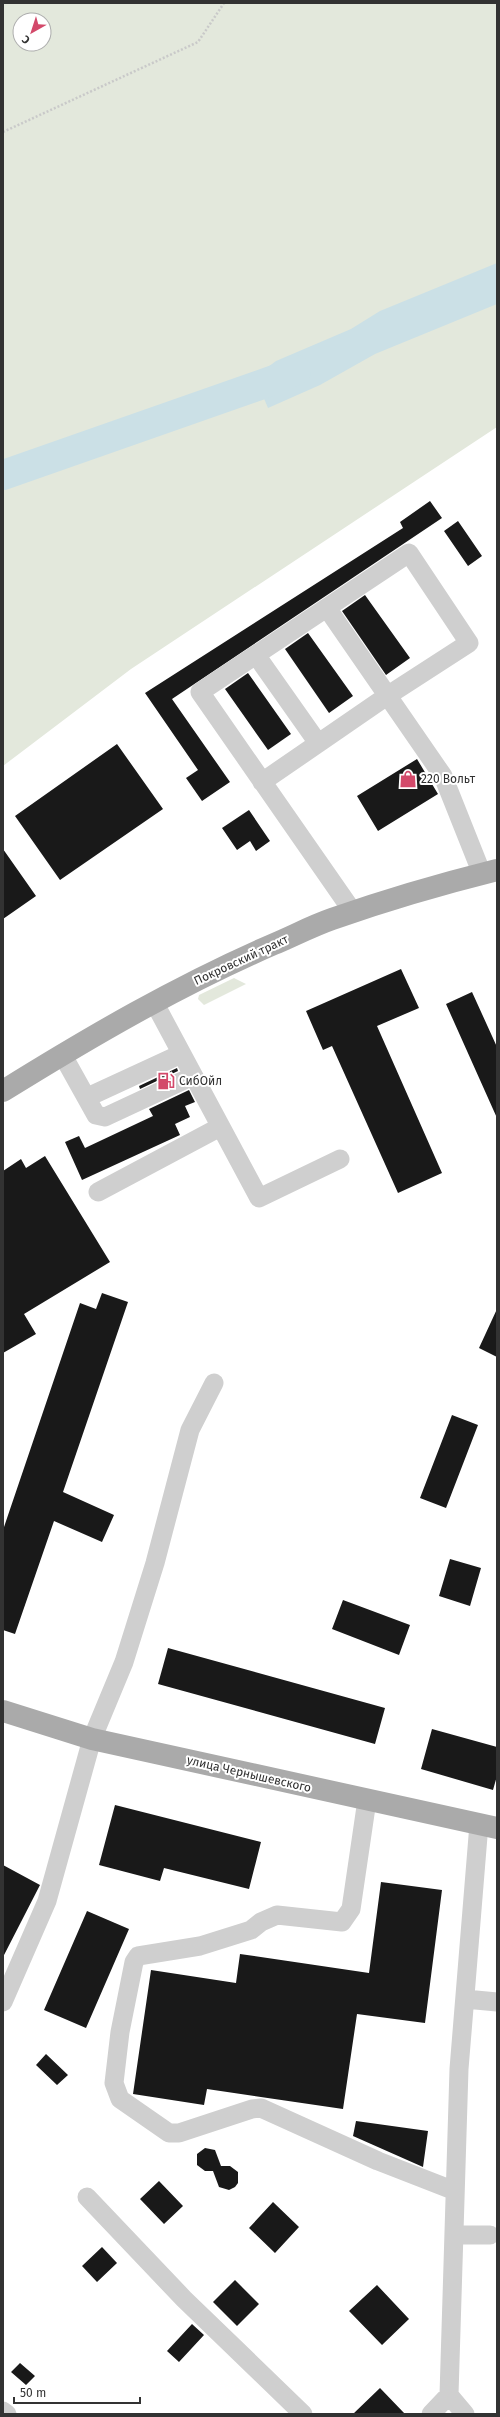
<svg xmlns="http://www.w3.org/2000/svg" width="500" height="2417" font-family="'Fira Sans',sans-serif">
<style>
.green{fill:#e3e8dc;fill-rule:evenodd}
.water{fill:#cbe0e6}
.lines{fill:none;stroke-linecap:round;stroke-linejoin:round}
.river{stroke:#cbe0e6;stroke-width:30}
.building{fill:#191919}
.path{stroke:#c9c9c9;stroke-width:2.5;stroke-dasharray:2 2;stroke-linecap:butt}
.minor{stroke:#cfcfcf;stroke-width:19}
.major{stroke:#aaa;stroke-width:22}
.labels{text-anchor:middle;stroke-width:4;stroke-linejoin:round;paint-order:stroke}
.poi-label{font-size:12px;fill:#323232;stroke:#fff;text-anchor:start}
.street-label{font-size:12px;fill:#323232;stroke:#fff}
</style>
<rect width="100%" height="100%" fill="#fff"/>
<path class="green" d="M 3,3 L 497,3 L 497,427 L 131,669 L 3,766 ZM 20,20 L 44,20 L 44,44 L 20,44 Z
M 234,978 L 246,984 L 204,1005 L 198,999 L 199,995 Z"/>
<path class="water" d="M 497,263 L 497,304 L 375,354 L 320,385 L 268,408 L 255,377 L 276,361 L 351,329 L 380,311 Z"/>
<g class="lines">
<path class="river" d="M 3,475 L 277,379 L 296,370"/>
</g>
<path class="building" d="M 430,501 L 442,518 L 172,699 L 230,782 L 202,801 L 186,778 L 198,770 L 145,693 L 403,528 L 400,522 Z
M 458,521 L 482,556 L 468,566 L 444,531 Z
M 365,595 L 410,658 L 386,675 L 342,611 Z
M 308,633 L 353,696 L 329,713 L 285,649 Z
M 248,673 L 291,734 L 268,750 L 225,689 Z
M 117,744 L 163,809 L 60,880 L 15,816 Z
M 417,759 L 438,794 L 378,831 L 357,796 Z
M 249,810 L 270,841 L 256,851 L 250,841 L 237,850 L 222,828 Z
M 3,849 L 36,896 L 3,919 Z
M 401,969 L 419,1008 L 377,1026 L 442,1173 L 398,1193 L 332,1046 L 323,1050 L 306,1011 Z
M 472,992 L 497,1047 L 497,1118 L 446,1004 Z
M 177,1068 L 178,1071 L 140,1089 L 139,1086 Z
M 189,1090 L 195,1102 L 185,1106 L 190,1117 L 175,1124 L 180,1135 L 82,1180 L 65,1142 L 79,1136 L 85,1148 L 153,1116 L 149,1109 Z
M 45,1156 L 110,1262 L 24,1314 L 36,1334 L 3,1353 L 3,1171 L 21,1159 L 26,1168 Z
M 102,1293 L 128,1302 L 63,1492 L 114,1515 L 102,1542 L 54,1521 L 15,1634 L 3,1630 L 3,1530 L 80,1303 L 96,1309 Z
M 497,1309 L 497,1357 L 479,1348 Z
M 452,1415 L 478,1425 L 446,1508 L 420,1498 Z
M 450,1559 L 481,1568 L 470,1606 L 439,1596 Z
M 343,1600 L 410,1625 L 399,1655 L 332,1629 Z
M 168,1648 L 385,1708 L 375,1744 L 158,1684 Z
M 432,1729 L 497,1747 L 497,1776 L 493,1790 L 421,1769 Z
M 115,1805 L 261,1842 L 249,1889 L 164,1868 L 160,1881 L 99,1865 Z
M 3,1865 L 40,1885 L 3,1957 Z
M 381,1882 L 442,1890 L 425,2023 L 357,2014 L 343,2109 L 207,2089 L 204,2105 L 133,2094 L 151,1970 L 236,1983 L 240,1954 L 369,1973 Z
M 87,1911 L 129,1929 L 86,2028 L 44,2010 Z
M 46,2054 L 68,2075 L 57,2085 L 36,2065 Z
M 356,2121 L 428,2131 L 423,2167 L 353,2136 Z
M 205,2148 L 215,2150 L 221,2166 L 230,2166 L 238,2172 L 238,2183 L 235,2187 L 229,2190 L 219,2187 L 213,2171 L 205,2171 L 197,2165 L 197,2154 Z
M 159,2181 L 183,2206 L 164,2224 L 140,2199 Z
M 273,2202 L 299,2227 L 275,2253 L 249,2228 Z
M 102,2247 L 117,2263 L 97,2282 L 82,2266 Z
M 235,2280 L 259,2304 L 237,2326 L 213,2302 Z
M 377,2285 L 409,2319 L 382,2345 L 349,2311 Z
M 192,2324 L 204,2335 L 179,2362 L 167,2351 Z
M 20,2363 L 35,2376 L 26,2385 L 11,2372 Z
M 380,2388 L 405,2414 L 353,2414 Z"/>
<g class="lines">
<path class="path" d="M 3,132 L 198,42 L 224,3"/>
<path class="minor" d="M 327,608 L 443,776 L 482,874
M 256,655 L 318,743
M 262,782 L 387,696 L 469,643 L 409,553 L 200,692 L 353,912
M 154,1002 L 259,1198 L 340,1159
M 62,1054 L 96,1115 L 105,1117 L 193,1076
M 83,1092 L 90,1096 L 181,1054
M 98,1192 L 220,1127
M 367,1800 L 351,1909 L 342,1922 L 277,1915 L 261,1922 L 251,1930 L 200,1946 L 138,1956 L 134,1962 L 120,2032 L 114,2083 L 120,2099 L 169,2133 L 179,2133 L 252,2109 L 261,2108 L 378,2161 L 455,2191
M 465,1999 L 497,2002
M 3,2002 L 47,1901 L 92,1739 L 124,1662 L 155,1563 L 190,1430 L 214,1383
M 87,2197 L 184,2299 L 303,2414
M 454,2235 L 490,2235
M 449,2395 L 465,2414
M 3,2411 L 7,2414
M 431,2414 L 449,2395 L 459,2069 L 479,1824"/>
<path class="major" d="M 3,1091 C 90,1037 179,985 274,944 C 293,936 312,926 332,919 C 386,900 441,884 497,870
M 3,1711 L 92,1739 L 497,1828"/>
</g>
<defs>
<g id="shop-bare" transform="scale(1.38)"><path d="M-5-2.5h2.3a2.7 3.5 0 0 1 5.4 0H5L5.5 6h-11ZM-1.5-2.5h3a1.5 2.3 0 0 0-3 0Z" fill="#d3496a" stroke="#fff" stroke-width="2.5" paint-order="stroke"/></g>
<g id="fuel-bare" transform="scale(1.38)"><path d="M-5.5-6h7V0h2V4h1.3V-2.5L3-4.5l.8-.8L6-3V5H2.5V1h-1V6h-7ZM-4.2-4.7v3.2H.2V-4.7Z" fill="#d3496a" stroke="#fff" stroke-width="2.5" paint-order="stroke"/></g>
</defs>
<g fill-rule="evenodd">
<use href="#shop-bare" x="408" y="779"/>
<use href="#fuel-bare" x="166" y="1081"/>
</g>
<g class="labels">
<g class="poi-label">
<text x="421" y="783">220 Вольт</text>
<text x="179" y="1085">СибОйл</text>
</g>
<g class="street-label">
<text transform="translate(241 960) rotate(-25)" y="4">Покровский тракт</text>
<text transform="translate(249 1774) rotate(13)" y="4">улица Чернышевского</text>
</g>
</g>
<rect width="500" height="2417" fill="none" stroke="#323232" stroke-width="8"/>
<g transform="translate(32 32) rotate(219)"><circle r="19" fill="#ffffff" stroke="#adadad"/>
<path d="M0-3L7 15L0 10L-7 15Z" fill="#d3496a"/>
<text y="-6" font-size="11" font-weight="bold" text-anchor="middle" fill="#323232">С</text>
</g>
<path d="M14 2397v6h126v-6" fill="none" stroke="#323232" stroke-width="2"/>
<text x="20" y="2397" font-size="12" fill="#323232" stroke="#ffffff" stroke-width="3" paint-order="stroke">50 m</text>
</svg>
